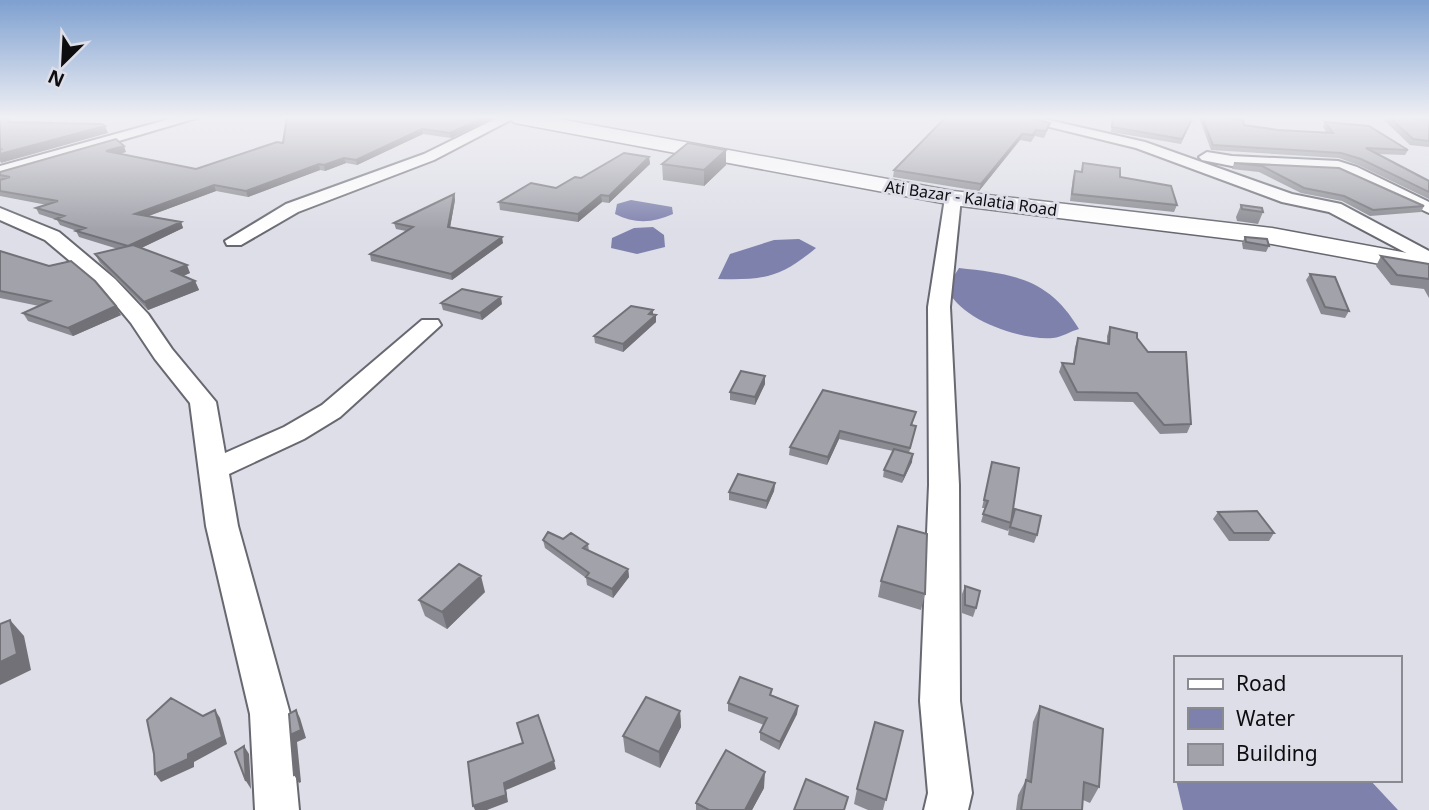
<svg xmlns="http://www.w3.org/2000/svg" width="1429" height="810" font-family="'Noto Sans',sans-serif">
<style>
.water{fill:#7f81ad}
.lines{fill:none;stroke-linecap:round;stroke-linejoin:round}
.street-casing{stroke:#676870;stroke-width:4}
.secondary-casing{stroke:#676870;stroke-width:3}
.street{fill:#fff;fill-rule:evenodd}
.secondary{fill:#fff;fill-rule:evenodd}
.wall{fill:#8a8b92}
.shaded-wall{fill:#717177}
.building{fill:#a1a2aa;stroke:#717177;stroke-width:2}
.labels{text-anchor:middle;stroke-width:6;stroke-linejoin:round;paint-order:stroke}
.far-street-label{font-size:16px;fill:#0d0d10;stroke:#dddee7}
</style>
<rect width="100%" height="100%" fill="#dddee7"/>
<path class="water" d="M 631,200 L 672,207 L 673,214 C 653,223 635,224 615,214 L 617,204 Z
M 653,227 L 664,235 L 665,247 L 637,254 L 611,248 L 612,238 L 634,228 Z
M 799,239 L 816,248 C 780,278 764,280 718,279 L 730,254 L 774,240 Z
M 959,268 C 1013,274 1049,278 1079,329 C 1071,331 1062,337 1053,338 C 1022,341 957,319 947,287 Z
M 1176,780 L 1370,780 L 1398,810 L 1183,810 Z"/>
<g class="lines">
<g class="street-casing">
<path id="street" d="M 177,117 L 200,117 L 0,176 L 0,166 Z
M 499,117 L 516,117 L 434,160 L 298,212 L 241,245 L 227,245 L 225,241 L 286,204 L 424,154 Z
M 1009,117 L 1035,117 L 1145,142 L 1292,194 L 1341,204 L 1429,251 L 1429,265 L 1329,212 L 1282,202 L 1136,148 Z
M 1207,152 L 1232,156 L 1338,161 L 1357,167 L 1429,202 L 1429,213 L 1337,171 L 1232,166 L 1202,160 L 1199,157 Z
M 953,193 L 961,198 L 950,307 L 959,485 L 960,701 L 972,793 L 968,810 L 924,810 L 928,793 L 920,701 L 929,485 L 928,307 L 945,198 Z
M 0,208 L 59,232 L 115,279 L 148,314 L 172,349 L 216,402 L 225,453 L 284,427 L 322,405 L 422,320 L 438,320 L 441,325 L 340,417 L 304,439 L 229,474 L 238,526 L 290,714 L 299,810 L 255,810 L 250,714 L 206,526 L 190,403 L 155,359 L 131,323 L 101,287 L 45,240 L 0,220 Z"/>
</g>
<g class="secondary-casing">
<path id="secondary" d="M 506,117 L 548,117 L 953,191 L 1272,228 L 1429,257 L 1429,273 L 1272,244 L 953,205 L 515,123 Z"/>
</g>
<use href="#street" class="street"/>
<use href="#secondary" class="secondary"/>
</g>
<path class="wall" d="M 497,117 L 451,138 L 423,134 L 357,165 L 346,163 L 325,171 L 320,170 L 248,197 L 216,191 L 148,216 L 181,222 L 183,228 L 141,248 L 190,273 L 183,276 L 195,281 L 199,290 L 148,310 L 100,263 L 95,254 L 118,249 L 79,237 L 76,231 L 77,231 L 60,225 L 57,220 L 39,214 L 36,208 L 47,205 L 0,196 L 0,180 L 1,180 L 0,180 L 0,172 L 126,152 L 119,154 L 196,169 L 283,143 Z
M 946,117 L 1048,129 L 1044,138 L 1035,136 L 1031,142 L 1020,140 L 979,191 L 893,177 L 894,170 Z
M 1112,117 L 1193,117 L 1181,144 L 1111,132 Z
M 1201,117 L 1219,117 L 1244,125 L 1278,130 L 1327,133 L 1323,127 L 1325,122 L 1408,150 L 1405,155 L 1378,154 L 1429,181 L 1429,199 L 1358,165 L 1339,158 L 1211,150 L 1200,120 Z
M 1387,117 L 1429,120 L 1429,147 L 1410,145 L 1385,121 Z
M 726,150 L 726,165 L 704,186 L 663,180 L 662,164 Z
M 649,157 L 650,164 L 609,203 L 602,202 L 578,222 L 500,210 L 499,202 L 556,188 L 581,178 Z
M 1083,163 L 1120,177 L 1177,205 L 1174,212 L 1070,201 L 1073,177 L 1075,171 L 1081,171 Z
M 1234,163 L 1339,168 L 1424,206 L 1421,212 L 1370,216 L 1342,201 L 1301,193 L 1259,172 L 1232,169 Z
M 454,194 L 455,200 L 450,227 L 503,243 L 452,280 L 371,261 L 370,254 L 406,231 L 396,229 L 394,223 Z
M 1241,205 L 1263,212 L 1258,224 L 1237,221 L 1236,217 Z
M 1245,237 L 1269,246 L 1266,252 L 1243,249 L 1242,243 Z
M 0,251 L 121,315 L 73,336 L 28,321 L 23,313 L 39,306 L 0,298 Z
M 1381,256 L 1429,264 L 1429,298 L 1424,289 L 1391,285 L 1376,266 Z
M 1310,274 L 1349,311 L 1345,318 L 1321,314 L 1306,280 Z
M 441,303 L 502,304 L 482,320 L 443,310 Z
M 653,315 L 656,315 L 656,322 L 623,352 L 595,343 L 594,336 Z
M 1110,327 L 1137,338 L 1191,424 L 1187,433 L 1160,434 L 1133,402 L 1074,401 L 1059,372 L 1062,363 L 1073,364 L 1075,347 L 1078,338 L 1107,344 L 1107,336 Z
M 765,384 L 755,405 L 730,400 L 730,392 Z
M 823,390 L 916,412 L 912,425 L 916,426 L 909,453 L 912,462 L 902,483 L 883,477 L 884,470 L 893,451 L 839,439 L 827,465 L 789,455 L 790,447 Z
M 992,462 L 1012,519 L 1037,535 L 1034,543 L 1008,535 L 1009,529 L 1008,531 L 981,522 L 985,508 L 982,508 Z
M 775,483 L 774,491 L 766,509 L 729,500 L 729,492 Z
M 1218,512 L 1274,533 L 1269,541 L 1229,541 L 1213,519 Z
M 563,539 L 588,544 L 589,551 L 628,569 L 629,577 L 613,598 L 587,585 L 586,578 L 545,548 L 543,540 Z
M 881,581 L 925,594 L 921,610 L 878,597 Z
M 965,586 L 976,608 L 973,617 L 962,613 L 962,594 Z
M 485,592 L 447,629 L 425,616 L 419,600 Z
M 772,695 L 798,706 L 797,714 L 779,750 L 760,740 L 760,732 L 764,725 L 728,711 L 728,703 Z
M 1040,706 L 1099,787 L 1090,803 L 1083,800 L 1082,810 L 1016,810 L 1018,795 L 1026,780 L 1033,722 Z
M 680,711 L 681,727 L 660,768 L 625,752 L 623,736 Z
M 903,731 L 883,810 L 868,810 L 854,804 L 857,789 Z
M 764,788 L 752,810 L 696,810 L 696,803 Z"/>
<path class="shaded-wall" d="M 485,117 L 497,117 L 451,138 L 450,133 Z
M 105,126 L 108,133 L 1,163 L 0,161 L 0,154 Z
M 422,129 L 423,134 L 357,165 L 356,160 Z
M 1022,134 L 1020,140 L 979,191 L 981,184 Z
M 124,146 L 126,152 L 109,157 L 106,151 Z
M 726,150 L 726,165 L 704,186 L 704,170 Z
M 649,157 L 650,164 L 609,203 L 609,196 Z
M 344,158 L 346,163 L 325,171 L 324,165 Z
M 319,164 L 320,170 L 248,197 L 246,191 Z
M 214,185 L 216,191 L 138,220 L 135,214 Z
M 454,194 L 455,200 L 449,233 L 448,227 Z
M 601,195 L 602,202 L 578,222 L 578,214 Z
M 181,222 L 183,228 L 131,253 L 128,246 Z
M 502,237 L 503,243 L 452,280 L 451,274 Z
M 187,265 L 190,273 L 176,279 L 172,271 Z
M 195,281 L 199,290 L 148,310 L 144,302 Z
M 501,297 L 502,304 L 482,320 L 480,313 Z
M 116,306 L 121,315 L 73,336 L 68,328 Z
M 653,310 L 653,317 L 656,315 L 656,322 L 623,352 L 623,344 Z
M 765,376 L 765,384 L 755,405 L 755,397 Z
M 840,431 L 839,439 L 827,465 L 828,457 Z
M 913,454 L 912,462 L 902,483 L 904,476 Z
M 775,483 L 774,491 L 766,509 L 767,501 Z
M 628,569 L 629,577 L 613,598 L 612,589 Z
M 481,576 L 485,592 L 447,629 L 442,612 Z
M 10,620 L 24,636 L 31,670 L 0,685 L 0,662 Z
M 798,706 L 797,714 L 779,750 L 780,742 Z
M 215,710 L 220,718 L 227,744 L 194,762 L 194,767 L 161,782 L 155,774 Z
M 296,710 L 300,718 L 306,738 L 297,742 L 301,782 L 299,783 L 294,775 L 292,734 Z
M 680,711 L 681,727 L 660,768 L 659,752 Z
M 244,746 L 249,754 L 251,789 L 246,781 Z
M 554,761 L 556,769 L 506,790 L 508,802 L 487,810 L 475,810 L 473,806 L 504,783 Z
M 765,772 L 764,788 L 752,810 L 745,810 Z"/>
<path class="building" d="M 0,117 L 8,117 L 9,122 L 102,124 L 105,126 L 0,154 L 0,149 L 1,149 L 0,148 Z
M 287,117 L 485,117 L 450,133 L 422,129 L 356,160 L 344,158 L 324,165 L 319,164 L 246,191 L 214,185 L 135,214 L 181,222 L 128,246 L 76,231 L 85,228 L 56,219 L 64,216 L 36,208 L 58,201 L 0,191 L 0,180 L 10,177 L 0,175 L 0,172 L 116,139 L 124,146 L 106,151 L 196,169 L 277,142 L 283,143 Z
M 946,117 L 1027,117 L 1050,123 L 1046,131 L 1036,130 L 1033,135 L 1022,134 L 981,184 L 894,170 Z
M 1113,117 L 1193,117 L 1182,139 L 1112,127 Z
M 1202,117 L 1219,117 L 1243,120 L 1244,125 L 1278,130 L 1333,133 L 1325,122 L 1369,126 L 1408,150 L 1366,148 L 1429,181 L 1429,192 L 1361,159 L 1341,153 L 1213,145 Z
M 1389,117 L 1429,120 L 1429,141 L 1413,139 Z
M 688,143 L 726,150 L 704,170 L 662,164 Z
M 624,153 L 649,157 L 609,196 L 601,195 L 578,214 L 499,202 L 531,183 L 556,188 L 575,177 L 581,178 Z
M 1083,163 L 1120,168 L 1120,177 L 1171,186 L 1177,205 L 1072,194 L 1075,171 L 1082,172 Z
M 1234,163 L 1339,168 L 1424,206 L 1373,210 L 1344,196 L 1304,188 L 1262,166 Z
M 454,194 L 448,227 L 502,237 L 451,274 L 370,254 L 413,227 L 394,223 Z
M 1241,205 L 1262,208 L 1263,212 L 1242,209 Z
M 1245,237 L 1267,239 L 1269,246 L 1246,242 Z
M 133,245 L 187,265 L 172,271 L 195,281 L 144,302 L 95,254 Z
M 0,251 L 49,266 L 71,261 L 95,281 L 116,306 L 68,328 L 23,313 L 50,301 L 0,291 Z
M 1381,256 L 1429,264 L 1429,279 L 1397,275 Z
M 1310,274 L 1335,277 L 1349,311 L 1325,307 Z
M 462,289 L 501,297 L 480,313 L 441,303 Z
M 631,306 L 653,310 L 649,314 L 656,315 L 623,344 L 594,336 Z
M 1110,327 L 1137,333 L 1137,338 L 1148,352 L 1186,352 L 1191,424 L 1164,425 L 1137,393 L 1077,392 L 1062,363 L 1074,364 L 1078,338 L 1109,344 Z
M 741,371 L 765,376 L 755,397 L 730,392 Z
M 823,390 L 916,412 L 911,425 L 916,426 L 910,448 L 840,431 L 828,457 L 790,447 Z
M 894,449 L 913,454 L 904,476 L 884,470 Z
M 992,462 L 1019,468 L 1011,523 L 983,514 L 988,501 L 984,500 Z
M 738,474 L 775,483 L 767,501 L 729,492 Z
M 1015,509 L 1041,516 L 1037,535 L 1010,527 Z
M 1257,511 L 1274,533 L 1234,533 L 1218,512 Z
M 898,526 L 927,534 L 925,594 L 881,581 Z
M 548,532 L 563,539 L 571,533 L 588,544 L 583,548 L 628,569 L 612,589 L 586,577 L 589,573 L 543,540 Z
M 459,564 L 481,576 L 442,612 L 419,600 Z
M 965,586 L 980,591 L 976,608 L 965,605 Z
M 10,620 L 17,654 L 0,662 L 0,624 Z
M 740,677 L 772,689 L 770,695 L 798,706 L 780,742 L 760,732 L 767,718 L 728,703 Z
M 646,697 L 680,711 L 659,752 L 623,736 Z
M 171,698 L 203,716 L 215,710 L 222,737 L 188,754 L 188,759 L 155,774 L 154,754 L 147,720 Z
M 1040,706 L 1103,729 L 1099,787 L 1084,782 L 1082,810 L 1021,810 L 1026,780 L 1031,782 Z
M 296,710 L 301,730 L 292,734 L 296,774 L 294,775 L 289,714 Z
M 538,715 L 554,761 L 504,783 L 506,795 L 473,806 L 468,762 L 523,743 L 517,723 Z
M 875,722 L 903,731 L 886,800 L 857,789 Z
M 244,746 L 246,781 L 235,752 Z
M 726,750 L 765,772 L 745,810 L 709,810 L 696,803 Z
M 806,779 L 848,797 L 844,810 L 794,810 Z"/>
<linearGradient id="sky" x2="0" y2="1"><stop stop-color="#7ea0d0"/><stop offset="0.51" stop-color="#f0f0f4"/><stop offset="1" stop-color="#f0f0f4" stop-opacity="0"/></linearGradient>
<rect width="1429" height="231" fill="url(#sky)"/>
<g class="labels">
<g class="far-street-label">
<text transform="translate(971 198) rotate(8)" y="6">Ati Bazar - Kalatia Road</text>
</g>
</g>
<rect x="1174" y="656" width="228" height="126" fill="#dddee7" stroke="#8a8a91" stroke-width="2"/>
<rect x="1188" y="679" width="35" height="10" fill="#ffffff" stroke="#8a8a91" stroke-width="2"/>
<text x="1236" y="691" font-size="21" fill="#0d0d10">Road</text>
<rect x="1188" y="708" width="35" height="21" fill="#7f81ad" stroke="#8a8a91" stroke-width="2"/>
<text x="1236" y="726" font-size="21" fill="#0d0d10">Water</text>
<rect x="1188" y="744" width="35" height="21" fill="#a1a2aa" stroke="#8a8a91" stroke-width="2"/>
<text x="1236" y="761" font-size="21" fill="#0d0d10">Building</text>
<g transform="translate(63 63) rotate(204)" stroke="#dddee7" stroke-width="5" paint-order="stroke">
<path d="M0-5L12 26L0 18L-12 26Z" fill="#0d0d10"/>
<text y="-10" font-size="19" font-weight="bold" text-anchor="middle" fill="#0d0d10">N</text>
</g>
</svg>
